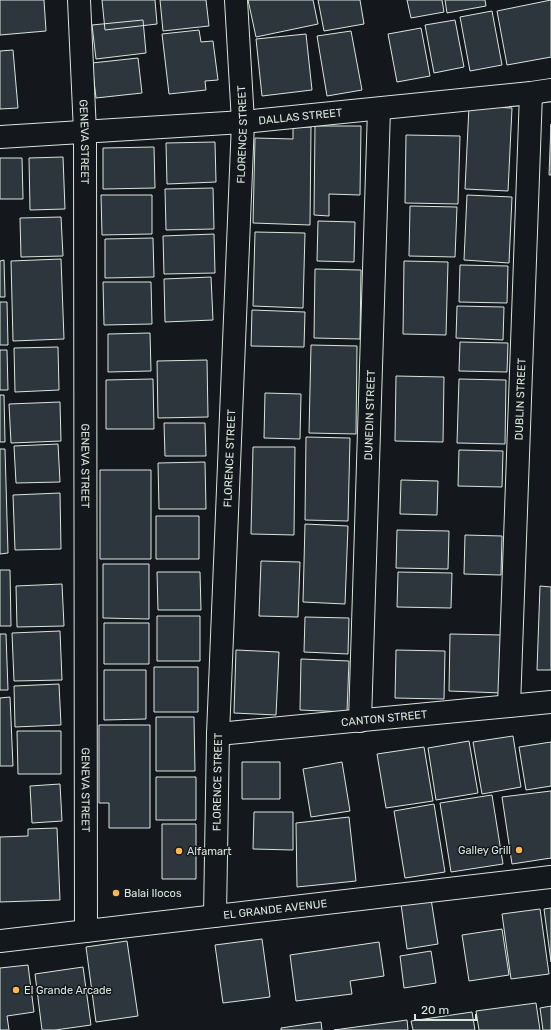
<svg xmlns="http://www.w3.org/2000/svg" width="551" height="1030" font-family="Rubik,sans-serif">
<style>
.building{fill:#2c363c;stroke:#d8e6dc}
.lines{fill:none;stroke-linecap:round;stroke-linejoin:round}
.minor-casing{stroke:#d8e6dc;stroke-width:24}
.minor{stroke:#14181c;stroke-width:22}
.poi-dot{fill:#ffb74d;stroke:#14181c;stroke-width:1.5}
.labels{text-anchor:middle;stroke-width:3;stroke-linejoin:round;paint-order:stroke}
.street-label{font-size:11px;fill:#d8e6dc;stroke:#14181c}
.poi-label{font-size:11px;fill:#d8e6dc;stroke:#14181c;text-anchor:start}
</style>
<rect width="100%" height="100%" fill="#14181c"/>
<path class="building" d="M 0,0 L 44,0 L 46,31 L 0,35 Z
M 102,0 L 155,0 L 157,24 L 105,30 Z
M 160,0 L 206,0 L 209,26 L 163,31 Z
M 248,0 L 313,0 L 318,24 L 256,37 Z
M 318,0 L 360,0 L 364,24 L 324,31 Z
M 407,0 L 442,0 L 444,12 L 411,18 Z
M 445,0 L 485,0 L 486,6 L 447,13 Z
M 551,0 L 551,57 L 507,65 L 497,11 Z
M 492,11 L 502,65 L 470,71 L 460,17 Z
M 143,20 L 146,53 L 96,59 L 92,25 Z
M 455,20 L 464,67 L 434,73 L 425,25 Z
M 421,28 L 430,76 L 397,82 L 388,34 Z
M 199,30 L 201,42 L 213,41 L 218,80 L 205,81 L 206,90 L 169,94 L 162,34 Z
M 351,31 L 362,90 L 327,96 L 317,36 Z
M 306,34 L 312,90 L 262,96 L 256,39 Z
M 13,50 L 18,108 L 0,109 L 0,51 Z
M 138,58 L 142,93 L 96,98 L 92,63 Z
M 469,106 L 512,108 L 508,191 L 465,189 Z
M 551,124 L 551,175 L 549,175 Z
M 315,126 L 361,126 L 360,195 L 329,194 L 329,216 L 314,215 Z
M 293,127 L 311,127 L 310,225 L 253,223 L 255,138 L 293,139 Z
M 406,135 L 460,136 L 458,204 L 405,203 Z
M 215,142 L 216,182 L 167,184 L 166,143 Z
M 154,147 L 155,188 L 103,189 L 103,148 Z
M 63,157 L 65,209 L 30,210 L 29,158 Z
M 0,158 L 22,158 L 23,199 L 0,199 Z
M 213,188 L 214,229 L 166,230 L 165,189 Z
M 101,195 L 152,195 L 152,234 L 102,235 Z
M 467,195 L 512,197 L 509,263 L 464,260 Z
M 410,206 L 457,207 L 455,257 L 409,256 Z
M 61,217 L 63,256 L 21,257 L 20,218 Z
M 318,221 L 355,222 L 354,262 L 317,261 Z
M 255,232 L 305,233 L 303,308 L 253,306 Z
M 214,234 L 215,273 L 164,274 L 163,236 Z
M 153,238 L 154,277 L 105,278 L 105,239 Z
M 61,259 L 64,339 L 13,341 L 11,261 Z
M 4,260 L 5,297 L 0,297 L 0,261 Z
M 404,261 L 448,262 L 446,335 L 403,334 Z
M 460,265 L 508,266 L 507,303 L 459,302 Z
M 315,269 L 361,270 L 360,339 L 314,338 Z
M 211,277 L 213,320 L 165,322 L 164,279 Z
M 103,282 L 151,282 L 152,324 L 104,325 Z
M 0,302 L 7,302 L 8,345 L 0,345 Z
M 457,306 L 504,307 L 503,340 L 456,338 Z
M 252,310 L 305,312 L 304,347 L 251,346 Z
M 150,333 L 151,371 L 108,372 L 108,334 Z
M 460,342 L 508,343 L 507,372 L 459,371 Z
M 311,345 L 357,346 L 356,434 L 309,433 Z
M 58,347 L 59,390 L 15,392 L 14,348 Z
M 0,350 L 7,350 L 8,390 L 0,390 Z
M 207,360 L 208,417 L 158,418 L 157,361 Z
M 396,376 L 444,377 L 443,442 L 395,441 Z
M 153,379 L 154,429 L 106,429 L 106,380 Z
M 459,379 L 506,380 L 505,444 L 457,443 Z
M 265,393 L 301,394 L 300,439 L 264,438 Z
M 0,395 L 4,395 L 5,442 L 0,442 Z
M 60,402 L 61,441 L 11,443 L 9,404 Z
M 164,423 L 205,423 L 206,456 L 165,456 Z
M 306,437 L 350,438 L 348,521 L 305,520 Z
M 58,444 L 60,482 L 16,483 L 14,446 Z
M 253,447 L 295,447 L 294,535 L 251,534 Z
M 0,449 L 5,449 L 8,553 L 0,554 Z
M 459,450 L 503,451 L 502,487 L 458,486 Z
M 205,462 L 206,509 L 159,509 L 158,463 Z
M 100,470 L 151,470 L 151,559 L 100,559 Z
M 401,480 L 438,481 L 437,515 L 400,514 Z
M 60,493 L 61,549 L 15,550 L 13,495 Z
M 156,516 L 199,516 L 199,559 L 156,559 Z
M 305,524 L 348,526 L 345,604 L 303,602 Z
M 397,530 L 449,531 L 448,569 L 396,568 Z
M 465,535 L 502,536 L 501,575 L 464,574 Z
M 261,561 L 300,562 L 298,617 L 259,616 Z
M 103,564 L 149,564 L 149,619 L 103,618 Z
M 0,570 L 10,570 L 11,626 L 0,626 Z
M 157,572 L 200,572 L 201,610 L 158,610 Z
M 398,572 L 452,573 L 451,608 L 397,607 Z
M 62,584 L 64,626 L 17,627 L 16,586 Z
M 540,586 L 551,587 L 551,670 L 537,670 Z
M 157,616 L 200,616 L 200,661 L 157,661 Z
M 305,617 L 349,618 L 348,654 L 304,652 Z
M 104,623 L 149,623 L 149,664 L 104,664 Z
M 60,631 L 62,680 L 14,681 L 12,633 Z
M 0,634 L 6,634 L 8,690 L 0,690 Z
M 450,634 L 503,635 L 502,693 L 449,691 Z
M 236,650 L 279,652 L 276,715 L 234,713 Z
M 396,650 L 445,651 L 444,699 L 395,698 Z
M 301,659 L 349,661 L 347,712 L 300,710 Z
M 154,667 L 198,667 L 198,712 L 154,712 Z
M 104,670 L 146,670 L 146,719 L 104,720 Z
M 59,684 L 61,725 L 15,727 L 14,686 Z
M 10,697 L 13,766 L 0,766 L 0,698 Z
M 156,717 L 194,717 L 195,771 L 156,771 Z
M 99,725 L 150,725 L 150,828 L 109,828 L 109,803 L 99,803 Z
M 17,731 L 61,731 L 61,774 L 18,774 Z
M 513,736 L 521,787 L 482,794 L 473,742 Z
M 469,741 L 478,793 L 436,800 L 428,748 Z
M 551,742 L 551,786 L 526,790 L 519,747 Z
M 424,747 L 433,801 L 386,808 L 377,754 Z
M 242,762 L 280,762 L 280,799 L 242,799 Z
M 342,762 L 350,811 L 311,817 L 303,769 Z
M 156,777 L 196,777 L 196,820 L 156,820 Z
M 60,784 L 62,821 L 32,823 L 30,786 Z
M 551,791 L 551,858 L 512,864 L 502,797 Z
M 492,795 L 503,864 L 451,872 L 440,803 Z
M 434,804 L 445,872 L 405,878 L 394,811 Z
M 254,812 L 293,812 L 293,850 L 253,849 Z
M 349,817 L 356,881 L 297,887 L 296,823 Z
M 162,824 L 196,824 L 196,879 L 162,879 Z
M 57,828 L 60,900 L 0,902 L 0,837 L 28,836 L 28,829 Z
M 431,899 L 438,944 L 407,949 L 401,904 Z
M 551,908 L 551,962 L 544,909 Z
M 540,909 L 549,974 L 511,979 L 502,914 Z
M 502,929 L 509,975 L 469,981 L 462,935 Z
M 262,939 L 270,997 L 223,1003 L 215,945 Z
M 127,941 L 138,1016 L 96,1022 L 86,947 Z
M 379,942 L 384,976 L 350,981 L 352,994 L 296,1001 L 290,955 Z
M 431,951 L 436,983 L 404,988 L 400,956 Z
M 28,965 L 34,1012 L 7,1016 L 9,1030 L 0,1030 L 0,968 Z
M 83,967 L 91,1025 L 55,1030 L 42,1030 L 35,974 Z
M 536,1003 L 540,1030 L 479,1030 L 476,1011 Z
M 551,1006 L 551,1030 L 543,1030 L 540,1008 Z
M 472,1012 L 475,1030 L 413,1030 L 411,1021 Z
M 407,1020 L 408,1030 L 334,1030 Z
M 321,1022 L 322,1030 L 281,1030 L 281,1028 Z"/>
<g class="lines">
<g class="minor-casing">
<g id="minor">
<path id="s1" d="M 79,0 L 85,132 L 86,931"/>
<path id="s2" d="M 0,137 L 243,122 L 531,93 L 551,90"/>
<path id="s3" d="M 509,706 L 531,93"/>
<path id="s4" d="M 360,721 L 379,109"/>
<path id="s5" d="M 218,734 L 551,702"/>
<path id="s6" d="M 215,916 L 218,734 L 243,122 L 236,0"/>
<path id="s7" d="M 0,941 L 551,877"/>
</g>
</g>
<use href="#minor" class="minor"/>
</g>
<g class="poi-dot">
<circle cx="519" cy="850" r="4"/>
<circle cx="179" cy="851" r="4"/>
<circle cx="116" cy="893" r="4"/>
<circle cx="16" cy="990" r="4"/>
</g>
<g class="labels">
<g class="street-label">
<text dy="4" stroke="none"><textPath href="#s2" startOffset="301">DALLAS STREET</textPath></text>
<text dy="4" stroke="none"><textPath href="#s6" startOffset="782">FLORENCE STREET</textPath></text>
<text dy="4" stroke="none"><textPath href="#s1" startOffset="142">GENEVA STREET</textPath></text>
<text dy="4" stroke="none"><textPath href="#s3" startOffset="307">DUBLIN STREET</textPath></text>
<text dy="4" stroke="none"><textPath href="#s4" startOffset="306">DUNEDIN STREET</textPath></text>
<text dy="4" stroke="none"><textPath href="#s6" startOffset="458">FLORENCE STREET</textPath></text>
<text dy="4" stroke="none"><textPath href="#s1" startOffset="466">GENEVA STREET</textPath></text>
<text dy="4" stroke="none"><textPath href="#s5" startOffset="167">CANTON STREET</textPath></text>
<text dy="4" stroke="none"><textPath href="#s6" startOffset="134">FLORENCE STREET</textPath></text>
<text dy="4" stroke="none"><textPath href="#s1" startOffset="790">GENEVA STREET</textPath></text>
<text dy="4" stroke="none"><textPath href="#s7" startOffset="277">EL GRANDE AVENUE</textPath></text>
</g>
<g class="poi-label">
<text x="511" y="854" text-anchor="end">Galley Grill</text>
<text x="187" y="855">Alfamart</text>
<text x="124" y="897">Balai Ilocos</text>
<text x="24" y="994">El Grande Arcade</text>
</g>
</g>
<path d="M415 1014v6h61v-6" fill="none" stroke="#d8e6dc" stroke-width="2"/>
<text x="421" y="1014" font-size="12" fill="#d8e6dc" stroke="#14181c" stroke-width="3" paint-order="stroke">20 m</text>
</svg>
